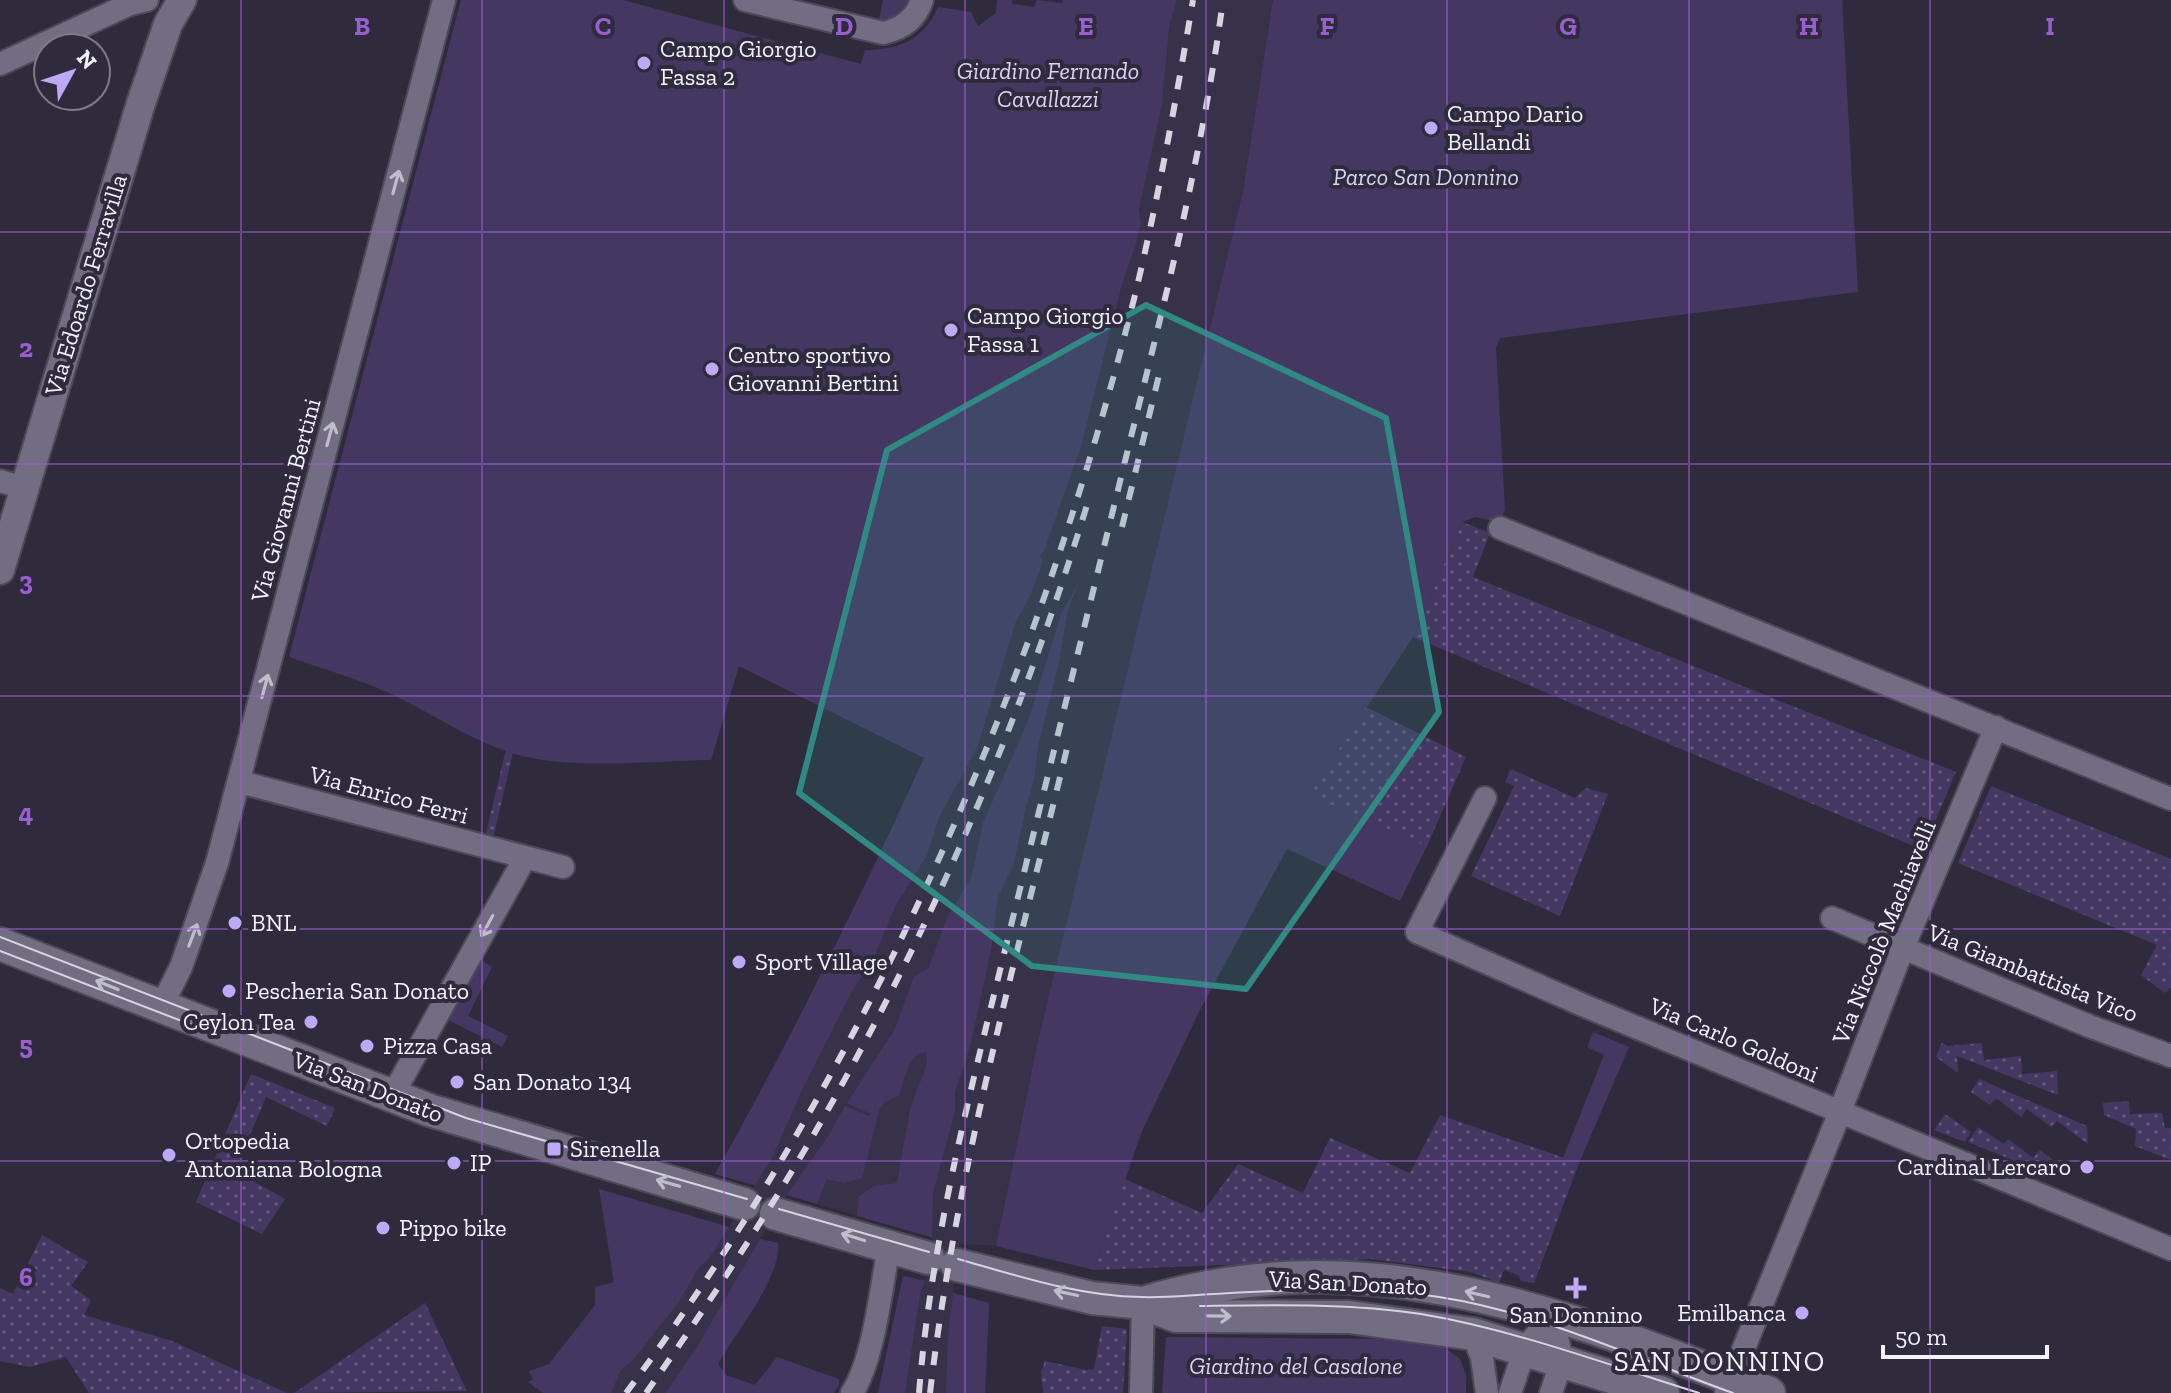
<svg xmlns="http://www.w3.org/2000/svg" width="2171" height="1393" font-family="'Zilla Slab',serif">
<style>
.built{fill:#373149}
.green{fill:#443863}
.garden{fill:url(#garden-dots)}
.lines{fill:none;stroke-linecap:round;stroke-linejoin:round}
.minor-casing{stroke:#4c4958;stroke-width:26}
.tertiary-casing{stroke:#4c4958;stroke-width:32}
.secondary-casing{stroke:#4c4958;stroke-width:36}
.minor{stroke:#726d82;stroke-width:22}
.tertiary{stroke:#726d82;stroke-width:28}
.secondary{stroke:#726d82;stroke-width:32}
.tram{stroke:#d6d4e1;stroke-width:2}
.rail{stroke:#d6d4e1;stroke-width:6;stroke-dasharray:14 14;stroke-linecap:butt}
.oneway{stroke:#c0bdcc}
.marked{fill:#318984;fill-opacity:0.2;stroke:#318984;stroke-width:6;stroke-linejoin:round}
.grid{fill:none;stroke:#995ecf;stroke-width:2;stroke-opacity:0.55}
.poi-dot{fill:#bda9f5;stroke:#2f2b3c;stroke-width:3}
.labels{text-anchor:middle;stroke-width:8;stroke-linejoin:round;paint-order:stroke}
.poi-label{font-size:24px;fill:#f4f2fe;stroke:#2f2b3c;text-anchor:start}
.park-label{font-size:24px;font-style:italic;fill:#dbd2f9;stroke:#2f2b3c}
.street-label{font-size:24px;fill:#f4f2fe;stroke:#2f2b3c}
.quarter-label{font-size:28px;letter-spacing:2px;fill:#f4f2fe;stroke:#2f2b3c}
.grid-label{font-size:26px;text-anchor:middle;font-weight:bold;fill:#995ecf;stroke:#2f2b3c;stroke-width:8;stroke-linejoin:round;paint-order:stroke}
</style>
<defs>
<pattern id="garden-dots" width="8" height="8" patternUnits="userSpaceOnUse" patternTransform="scale(2)"><rect width="8" height="8" fill="#443863"/><path d="M2 2h.1M6 6h.1" fill="none" stroke="#60557a" stroke-width="1.8" stroke-linecap="round"/></pattern>
</defs>
<rect width="100%" height="100%" fill="#2f2b3c"/>
<path class="built" d="M 1141,0 L 1273,0 L 1243,191 L 1037,1045 L 996,1246 L 960,1244 L 953,1293 L 989,1303 L 985,1393 L 878,1393 L 903,1276 L 925,1280 L 932,1238 L 787,1195 L 760,1239 L 778,1243 L 779,1251 L 773,1271 L 764,1288 L 695,1393 L 570,1393 L 707,1220 L 729,1227 L 755,1186 L 715,1174 L 782,1053 L 880,854 L 924,758 Z"/>
<path class="green" d="M 461,0 L 623,0 L 861,64 L 865,50 C 899,50 924,40 938,7 L 971,12 L 978,26 L 996,13 L 997,0 L 1012,0 L 1012,4 L 1034,7 L 1037,0 L 1062,3 L 1063,0 L 1176,0 L 1169,28 L 1162,103 L 1139,209 L 1141,223 L 1136,243 L 1122,284 L 1082,443 L 1044,551 L 1040,556 L 1043,561 L 1030,596 L 1016,621 L 977,748 L 939,817 L 927,855 L 895,907 L 875,955 L 850,995 L 802,1090 L 771,1160 L 755,1185 L 715,1174 C 791,1039 860,899 924,758 L 739,666 L 711,760 C 652,761 584,769 527,757 C 474,745 431,711 382,690 C 352,677 320,668 289,657 Z
M 883,0 L 912,0 C 905,13 894,22 879,20 Z
M 1273,0 L 1842,0 L 1858,292 L 1500,338 L 1496,348 L 1505,510 L 1499,522 L 1475,517 L 1462,522 L 1413,637 L 1310,794 L 1427,846 L 1400,901 L 1287,849 L 1200,1010 L 1142,1131 L 1094,1270 L 996,1246 L 1037,1045 L 1243,191 Z
M 1078,584 L 1067,613 L 1059,662 L 1038,746 L 1034,780 L 1025,811 L 1014,863 L 998,897 L 991,950 L 971,1043 L 955,1092 L 955,1111 L 933,1193 L 932,1237 L 857,1216 L 858,1197 L 874,1186 L 897,1183 L 910,1109 L 927,1064 L 926,1052 C 908,1053 905,1080 899,1095 L 885,1102 L 879,1110 L 862,1178 L 844,1183 L 827,1179 L 817,1204 L 787,1195 L 829,1135 L 845,1106 L 869,1116 L 871,1114 L 847,1103 L 895,1029 L 914,977 L 928,969 L 948,916 L 972,876 L 983,823 L 1028,721 L 1061,614 Z
M 479,959 L 492,967 L 468,1016 L 508,1036 L 502,1047 L 446,1019 Z
M 1593,1032 L 1629,1047 L 1579,1163 L 1563,1158 L 1604,1055 L 1587,1047 Z
M 599,1189 L 729,1227 L 710,1257 L 699,1268 L 678,1303 L 633,1360 L 621,1370 L 611,1393 L 543,1393 L 528,1382 L 533,1379 L 529,1371 L 549,1364 L 595,1305 L 595,1287 L 614,1282 Z
M 760,1239 L 778,1243 C 781,1279 735,1333 718,1364 L 726,1375 L 755,1385 L 777,1357 L 839,1379 L 839,1385 L 834,1393 L 665,1393 L 694,1352 Z
M 903,1276 L 925,1281 L 920,1294 L 905,1393 L 878,1393 Z
M 953,1293 L 989,1303 L 985,1393 L 946,1393 L 948,1334 Z
M 1166,1337 L 1377,1339 L 1442,1346 L 1460,1359 L 1466,1375 L 1466,1393 L 1162,1393 Z"/>
<path class="garden" d="M 1462,522 L 1490,533 L 1473,577 L 1956,772 L 1923,850 L 1413,637 Z
M 1366,707 L 1466,757 L 1427,846 L 1309,795 Z
M 506,749 L 513,752 L 494,835 L 486,833 Z
M 1511,769 L 1575,798 L 1586,788 L 1608,794 L 1560,916 L 1471,876 L 1514,786 L 1505,782 Z
M 1991,786 L 2171,859 L 2171,987 L 2165,993 L 2141,975 L 2157,945 L 1958,863 Z
M 1942,1042 L 1947,1046 L 1982,1043 L 1984,1060 L 2021,1056 L 2022,1074 L 2057,1071 L 2058,1095 L 1957,1056 L 1958,1073 L 1936,1057 Z
M 251,1074 L 335,1108 L 327,1126 L 266,1097 L 235,1171 L 285,1199 L 262,1234 L 196,1202 Z
M 1979,1079 L 2087,1126 L 2088,1144 L 2057,1121 L 2051,1127 L 2027,1109 L 2021,1117 L 1996,1098 L 1990,1105 L 1971,1092 Z
M 2129,1101 L 2130,1114 L 2162,1113 L 2165,1128 L 2171,1128 L 2171,1160 L 2135,1146 L 2136,1129 L 2104,1115 L 2103,1103 Z
M 1945,1114 L 1971,1132 L 1965,1142 L 1934,1130 Z
M 1440,1115 L 1579,1163 L 1534,1283 L 1521,1281 L 1518,1275 L 1504,1270 L 1499,1283 L 1471,1272 L 1371,1259 L 1094,1270 L 1125,1179 L 1202,1213 L 1238,1164 L 1303,1193 L 1330,1138 L 1410,1173 Z
M 1978,1127 L 2004,1144 L 2008,1139 L 2033,1158 L 2040,1150 L 2065,1169 L 2058,1178 L 1968,1142 Z
M 42,1235 L 88,1262 L 71,1286 L 91,1300 L 84,1315 L 172,1341 L 287,1393 L 89,1393 L 66,1357 L 30,1367 L 0,1361 L 0,1288 L 13,1294 Z
M 425,1303 L 467,1391 L 294,1393 Z
M 1102,1326 L 1127,1329 L 1123,1393 L 1043,1393 L 1041,1372 L 1045,1361 L 1086,1370 L 1094,1369 Z"/>
<g class="lines">
<g class="minor-casing">
<path id="minor" d="M 745,0 L 883,33 C 902,29 916,19 922,0
M 0,64 L 130,4 L 147,0
M 0,481 L 25,488
M 1500,528 L 2171,799
M 240,782 L 563,867
M 1485,798 L 1417,932 L 1585,1006 L 2171,1249
M 1832,918 L 2089,1026 L 2171,1056
M 161,1007 L 181,967 L 217,863 L 444,0
M 392,1096 L 525,858
M 1473,1334 L 1482,1358 L 1487,1393
M 1726,1392 L 1834,1127 L 1903,948 L 1996,727
M 852,1393 C 874,1359 881,1288 889,1247
M 1141,1393 L 1143,1303
M 1510,1393 L 1525,1349 L 1552,1315
M 1551,1393 L 1562,1360 L 1552,1315"/>
</g>
<g class="tertiary-casing">
<path id="tertiary" d="M 0,570 L 141,103 L 168,24 L 182,0"/>
</g>
<g class="secondary-casing">
<path id="secondary" d="M 0,944 L 429,1110 L 744,1204
M 776,1214 L 928,1258
M 957,1265 L 1092,1298 L 1143,1303 L 1176,1316 L 1349,1317 L 1473,1334 L 1663,1393
M 1143,1303 C 1364,1235 1564,1313 1769,1393"/>
</g>
<use href="#minor" class="minor"/>
<use href="#tertiary" class="tertiary"/>
<use href="#secondary" class="secondary"/>
<path class="tram" d="M 0,937 L 466,1118 L 747,1199
M 0,951 L 218,1035
M 779,1209 L 929,1252
M 958,1259 C 1018,1276 1078,1296 1141,1297 C 1166,1298 1190,1295 1214,1294 C 1289,1290 1364,1285 1439,1297 C 1538,1312 1638,1359 1733,1393
M 1200,1306 C 1273,1305 1349,1303 1421,1314 C 1516,1330 1608,1365 1699,1393"/>
<path class="rail" d="M 1122,527 L 1159,375
M 626,1393 C 865,1073 1037,686 1134,299 C 1158,200 1176,100 1193,0
M 646,1393 C 719,1289 792,1178 852,1066 C 949,888 1028,698 1087,505
M 919,1393 C 931,1242 969,1097 1005,950 C 1046,783 1087,616 1128,449 C 1165,300 1203,152 1223,0
M 930,1393 C 956,1171 1017,957 1069,740"/>
</g>
<defs><path id="oneway-shaft" d="M-6 0H5M1.5-3L5.5 0L1.5 3" fill="none" stroke-width="1.6" stroke-linecap="round" stroke-linejoin="round" transform="scale(2)"/></defs>
<g class="oneway">
<use href="#oneway-shaft" transform="translate(396 182) rotate(-75)"/>
<use href="#oneway-shaft" transform="translate(330 434) rotate(-75)"/>
<use href="#oneway-shaft" transform="translate(265 686) rotate(-75)"/>
<use href="#oneway-shaft" transform="translate(487 926) rotate(119)"/>
<use href="#oneway-shaft" transform="translate(193 935) rotate(-69)"/>
<use href="#oneway-shaft" transform="translate(107 985) rotate(-158)"/>
<use href="#oneway-shaft" transform="translate(668 1183) rotate(-164)"/>
<use href="#oneway-shaft" transform="translate(853 1237) rotate(-163)"/>
<use href="#oneway-shaft" transform="translate(1066 1293) rotate(-168)"/>
<use href="#oneway-shaft" transform="translate(1477 1294) rotate(-167)"/>
<use href="#oneway-shaft" transform="translate(1219 1316) rotate(1)"/>
</g>
<path class="marked" d="M 1146,305 L 1386,418 L 1439,712 L 1246,989 L 1032,966 L 799,793 L 887,450 Z"/>
<path class="grid" d="M 241,0 L 241,1393M 482,0 L 482,1393M 724,0 L 724,1393M 965,0 L 965,1393M 1206,0 L 1206,1393M 1447,0 L 1447,1393M 1689,0 L 1689,1393M 1930,0 L 1930,1393M 0,232 L 2171,232M 0,464 L 2171,464M 0,696 L 2171,696M 0,929 L 2171,929M 0,1161 L 2171,1161"/>
<g class="poi-dot">
<circle cx="644" cy="63" r="8"/>
<circle cx="1431" cy="128" r="8"/>
<circle cx="951" cy="330" r="8"/>
<circle cx="712" cy="369" r="8"/>
<circle cx="235" cy="923" r="8"/>
<circle cx="739" cy="962" r="8"/>
<circle cx="229" cy="991" r="8"/>
<circle cx="311" cy="1022" r="8"/>
<circle cx="367" cy="1046" r="8"/>
<circle cx="457" cy="1082" r="8"/>
<rect x="546" y="1141" width="16" height="16" rx="4"/>
<circle cx="169" cy="1155" r="8"/>
<circle cx="454" cy="1163" r="8"/>
<circle cx="2087" cy="1167" r="8"/>
<circle cx="383" cy="1228" r="8"/>
<path d="M1572 1276h8v8h8v8h-8v8h-8v-8h-8v-8h8z"/>
<circle cx="1802" cy="1313" r="8"/>
</g>
<g class="labels">
<g class="poi-label">
<text x="660" y="57">Campo Giorgio<tspan x="660" dy="28">Fassa 2</tspan></text>
<text x="1447" y="122">Campo Dario<tspan x="1447" dy="28">Bellandi</tspan></text>
<text x="967" y="324">Campo Giorgio<tspan x="967" dy="28">Fassa 1</tspan></text>
<text x="728" y="363">Centro sportivo<tspan x="728" dy="28">Giovanni Bertini</tspan></text>
<text x="251" y="931">BNL</text>
<text x="755" y="970">Sport Village</text>
<text x="245" y="999">Pescheria San Donato</text>
<text x="295" y="1030" text-anchor="end">Ceylon Tea</text>
<text x="383" y="1054">Pizza Casa</text>
<text x="473" y="1090">San Donato 134</text>
<text x="185" y="1149">Ortopedia<tspan x="185" dy="28">Antoniana Bologna</tspan></text>
<text x="570" y="1157">Sirenella</text>
<text x="470" y="1171">IP</text>
<text x="2071" y="1175" text-anchor="end">Cardinal Lercaro</text>
<text x="399" y="1236">Pippo bike</text>
<text x="1786" y="1321" text-anchor="end">Emilbanca</text>
<text x="1576" y="1323" text-anchor="middle">San Donnino</text>
</g>
<g class="park-label">
<text x="1048" y="79">Giardino Fernando<tspan x="1048" dy="28">Cavallazzi</tspan></text>
<text x="1426" y="185">Parco San Donnino</text>
<text x="1296" y="1374">Giardino del Casalone</text>
</g>
<g class="street-label">
<text transform="translate(86 285) rotate(-73)" y="8">Via Edoardo Ferravilla</text>
<text transform="translate(286 500) rotate(-75)" y="8">Via Giovanni Bertini</text>
<text transform="translate(389 795) rotate(15)" y="8">Via Enrico Ferri</text>
<text transform="translate(1884 932) rotate(-68)" y="8">Via Niccolò Machiavelli</text>
<text transform="translate(2033 973) rotate(22)" y="8">Via Giambattista Vico</text>
<text transform="translate(1734 1040) rotate(23)" y="8">Via Carlo Goldoni</text>
<text transform="translate(368 1087) rotate(21)" y="8">Via San Donato</text>
<text transform="translate(1348 1283) rotate(3)" y="8">Via San Donato</text>
</g>
<g class="quarter-label">
<text x="1720" y="1371">SAN DONNINO</text>
</g>
</g>
<g class="grid-label">
<text x="362" y="35">B</text>
<text x="603" y="35">C</text>
<text x="844" y="35">D</text>
<text x="1086" y="35">E</text>
<text x="1327" y="35">F</text>
<text x="1568" y="35">G</text>
<text x="1809" y="35">H</text>
<text x="2050" y="35">I</text>
<text x="26" y="357">2</text>
<text x="26" y="590">3</text>
<text x="26" y="822">4</text>
<text x="26" y="1054">5</text>
<text x="26" y="1286">6</text>
</g>
<g transform="translate(72 72) rotate(50)"><circle r="38" fill="#2f2b3c" stroke="#7e7b8a" stroke-width="2"/>
<path d="M0-6L14 30L0 20L-14 30Z" fill="#bda9f5"/>
<text y="-12" font-size="22" font-weight="bold" text-anchor="middle" fill="#f4f2fe">N</text>
</g>
<path d="M1883 1345v12h164v-12" fill="none" stroke="#f4f2fe" stroke-width="4"/>
<text x="1895" y="1345" font-size="24" fill="#f4f2fe" stroke="#2f2b3c" stroke-width="6" paint-order="stroke">50 m</text>
</svg>
